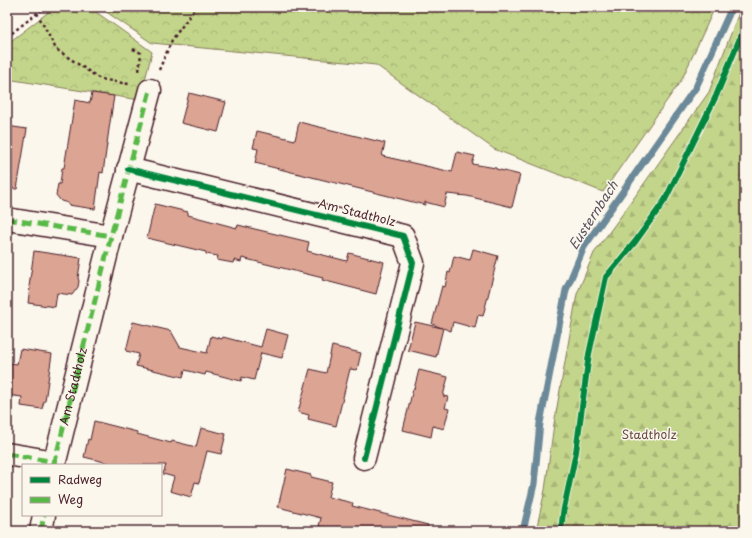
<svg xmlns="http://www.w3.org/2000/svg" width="752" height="538" font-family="'Playpen Sans',sans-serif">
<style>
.forest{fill:url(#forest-firs);stroke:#867a5a}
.park{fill:url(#park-crowns);stroke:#867a5a}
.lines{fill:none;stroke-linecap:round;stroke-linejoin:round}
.stream{stroke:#6c8999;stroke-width:7}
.building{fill:#dba493;stroke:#4a1f2b}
.minor-casing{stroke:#4a1f2b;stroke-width:25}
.path{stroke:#4a1f2b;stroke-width:2.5;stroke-dasharray:3 3;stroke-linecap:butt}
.minor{stroke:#fbf7ec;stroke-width:22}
.quiet{stroke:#58b947;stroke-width:5;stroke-dasharray:10 5;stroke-linecap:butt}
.cycleway-casing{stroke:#fbf7ec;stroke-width:8}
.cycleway{stroke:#00873e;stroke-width:6}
.labels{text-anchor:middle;stroke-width:3;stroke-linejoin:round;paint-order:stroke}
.street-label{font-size:12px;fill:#4a1f2b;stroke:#fbf7ec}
.park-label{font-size:12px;fill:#684c43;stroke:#fbf7ec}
.water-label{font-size:13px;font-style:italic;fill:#5b5462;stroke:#fbf7ec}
</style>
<defs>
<pattern id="forest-firs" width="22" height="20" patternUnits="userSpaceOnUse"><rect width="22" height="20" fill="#c2d58a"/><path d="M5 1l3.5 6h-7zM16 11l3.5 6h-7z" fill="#a8b677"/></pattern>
<pattern id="park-crowns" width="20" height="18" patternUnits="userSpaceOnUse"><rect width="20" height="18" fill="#c2d58a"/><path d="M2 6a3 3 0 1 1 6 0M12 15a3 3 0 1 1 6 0" fill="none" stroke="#a8b677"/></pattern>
</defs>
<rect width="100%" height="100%" fill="#fbf7ec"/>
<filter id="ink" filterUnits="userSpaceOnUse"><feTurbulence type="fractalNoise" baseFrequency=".025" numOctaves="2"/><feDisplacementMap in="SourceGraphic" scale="8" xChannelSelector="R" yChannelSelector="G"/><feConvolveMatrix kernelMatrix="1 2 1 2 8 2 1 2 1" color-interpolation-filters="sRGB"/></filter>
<g filter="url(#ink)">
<path class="forest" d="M 741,7 L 745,7 L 745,531 L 536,531 L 545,490 L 554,424 L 577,294 L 594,253 L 624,212 L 709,92 Z"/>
<path class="park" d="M 55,7 L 89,7 L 148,49 L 152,52 L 140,100 L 7,79 L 7,44 Z
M 99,7 L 715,7 L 682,79 L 603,192 L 494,149 L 376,65 L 152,43 Z"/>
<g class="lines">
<path class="stream" d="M 523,531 L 534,484 L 540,423 L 566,290 L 584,247 L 696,87 L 729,14 L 731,7"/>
</g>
<path class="building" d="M 92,93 L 114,96 L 109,129 L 103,173 L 100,172 L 95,209 L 68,205 L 68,203 L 61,201 L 56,195 L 58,184 L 60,184 L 62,168 L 64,168 L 75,100 L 90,103 Z
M 189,93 L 226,102 L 218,132 L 181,123 Z
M 299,122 L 385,143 L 382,156 L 452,172 L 457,152 L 475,156 L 472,164 L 496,168 L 496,169 L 520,175 L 512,207 L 467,196 L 447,194 L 444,207 L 425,202 L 425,205 L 255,163 L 258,149 L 253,148 L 257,131 L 295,140 Z
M 7,126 L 27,129 L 17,189 L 7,188 Z
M 155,204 L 188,212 L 188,215 L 237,228 L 238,225 L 309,242 L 307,251 L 347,261 L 349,253 L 384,262 L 376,294 L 322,280 L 323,278 L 242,258 L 241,262 L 234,260 L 233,263 L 217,260 L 218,256 L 206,254 L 206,252 L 147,238 Z
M 473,249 L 498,256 L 483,316 L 478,315 L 475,328 L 453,322 L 451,331 L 443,328 L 436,357 L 408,350 L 415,322 L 442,328 L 432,324 L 442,286 L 445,287 L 448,272 L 450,273 L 454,256 L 470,260 Z
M 34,251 L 81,258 L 78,278 L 79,281 L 78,287 L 72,295 L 57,293 L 55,307 L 28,303 L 30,287 L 29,287 Z
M 133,322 L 171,331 L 180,347 L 207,353 L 211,336 L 222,339 L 223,337 L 261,347 L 266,329 L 288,335 L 282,358 L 261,353 L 254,380 L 242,377 L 241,381 L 206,372 L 205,375 L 185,370 L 183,377 L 136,366 L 139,354 L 126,351 Z
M 332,346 L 361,353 L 357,370 L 350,369 L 336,426 L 308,419 L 309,415 L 298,412 L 310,369 L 326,373 Z
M 20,349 L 52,354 L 45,401 L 44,401 L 42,409 L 21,406 L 22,397 L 7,395 L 7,380 L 10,363 L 17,364 Z
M 419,370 L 448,377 L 443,396 L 448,397 L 445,408 L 449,409 L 444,429 L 433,426 L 431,437 L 403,430 L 413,389 L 414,389 Z
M 94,421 L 137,432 L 137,434 L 171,443 L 172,441 L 196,447 L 201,428 L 226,434 L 221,454 L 207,451 L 199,483 L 195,482 L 191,497 L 170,491 L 174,477 L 163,474 L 166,465 L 117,465 L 84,457 L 88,439 L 90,440 Z
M 287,469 L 311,475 L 311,477 L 332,482 L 328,497 L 353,503 L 352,506 L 428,525 L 427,531 L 342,531 L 319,526 L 321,518 L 278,507 Z"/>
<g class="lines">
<g class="minor-casing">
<g id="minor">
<path d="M 128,169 L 403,236 L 413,263 L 364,458"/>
<path d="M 7,219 L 111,236"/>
<path d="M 7,454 L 55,462"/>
<path id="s1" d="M 54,465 L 111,236 L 150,90"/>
<path d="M 41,531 L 44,515"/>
</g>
</g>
<path class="path" d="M 37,13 L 56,49 L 100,79 L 129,84
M 7,37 L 45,7
M 133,49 L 141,53 L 139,72
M 159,70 L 172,40 L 196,7"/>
<use href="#minor" class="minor"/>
<path class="quiet" d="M 7,219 L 111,236
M 7,454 L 55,462
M 54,465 L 111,236 L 150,90
M 41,531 L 44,515"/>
<g class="cycleway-casing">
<path id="cycleway" d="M 128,169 L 403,236 L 413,263 L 364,458
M 561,531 L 563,513 L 576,452 L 589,354 L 606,277 L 635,242 L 665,200 L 716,96 L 745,26"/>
</g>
<use href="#cycleway" class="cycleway"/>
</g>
</g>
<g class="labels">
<g class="street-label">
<text transform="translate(357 213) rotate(14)" y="4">Am Stadtholz</text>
<text dy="4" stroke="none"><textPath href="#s1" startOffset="81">Am Stadtholz</textPath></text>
</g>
<g class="park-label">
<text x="649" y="439">Stadtholz</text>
</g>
<g class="water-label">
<text transform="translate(593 215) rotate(-57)" y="5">Eusternbach</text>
</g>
</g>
<rect width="752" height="538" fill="none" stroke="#fbf7ec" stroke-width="24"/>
<rect x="12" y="12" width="728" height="514" fill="none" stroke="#4a1f2b" stroke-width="1.5" filter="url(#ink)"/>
<rect x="22" y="464" width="140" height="52" fill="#fbf7ec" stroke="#b4a19f"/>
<rect x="30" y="477" width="20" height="6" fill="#00873e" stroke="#b4a19f"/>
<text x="58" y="484" font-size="12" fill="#4a1f2b">Radweg</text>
<rect x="30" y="497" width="20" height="6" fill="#58b947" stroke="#b4a19f"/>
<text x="58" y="504" font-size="12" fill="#4a1f2b">Weg</text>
</svg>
